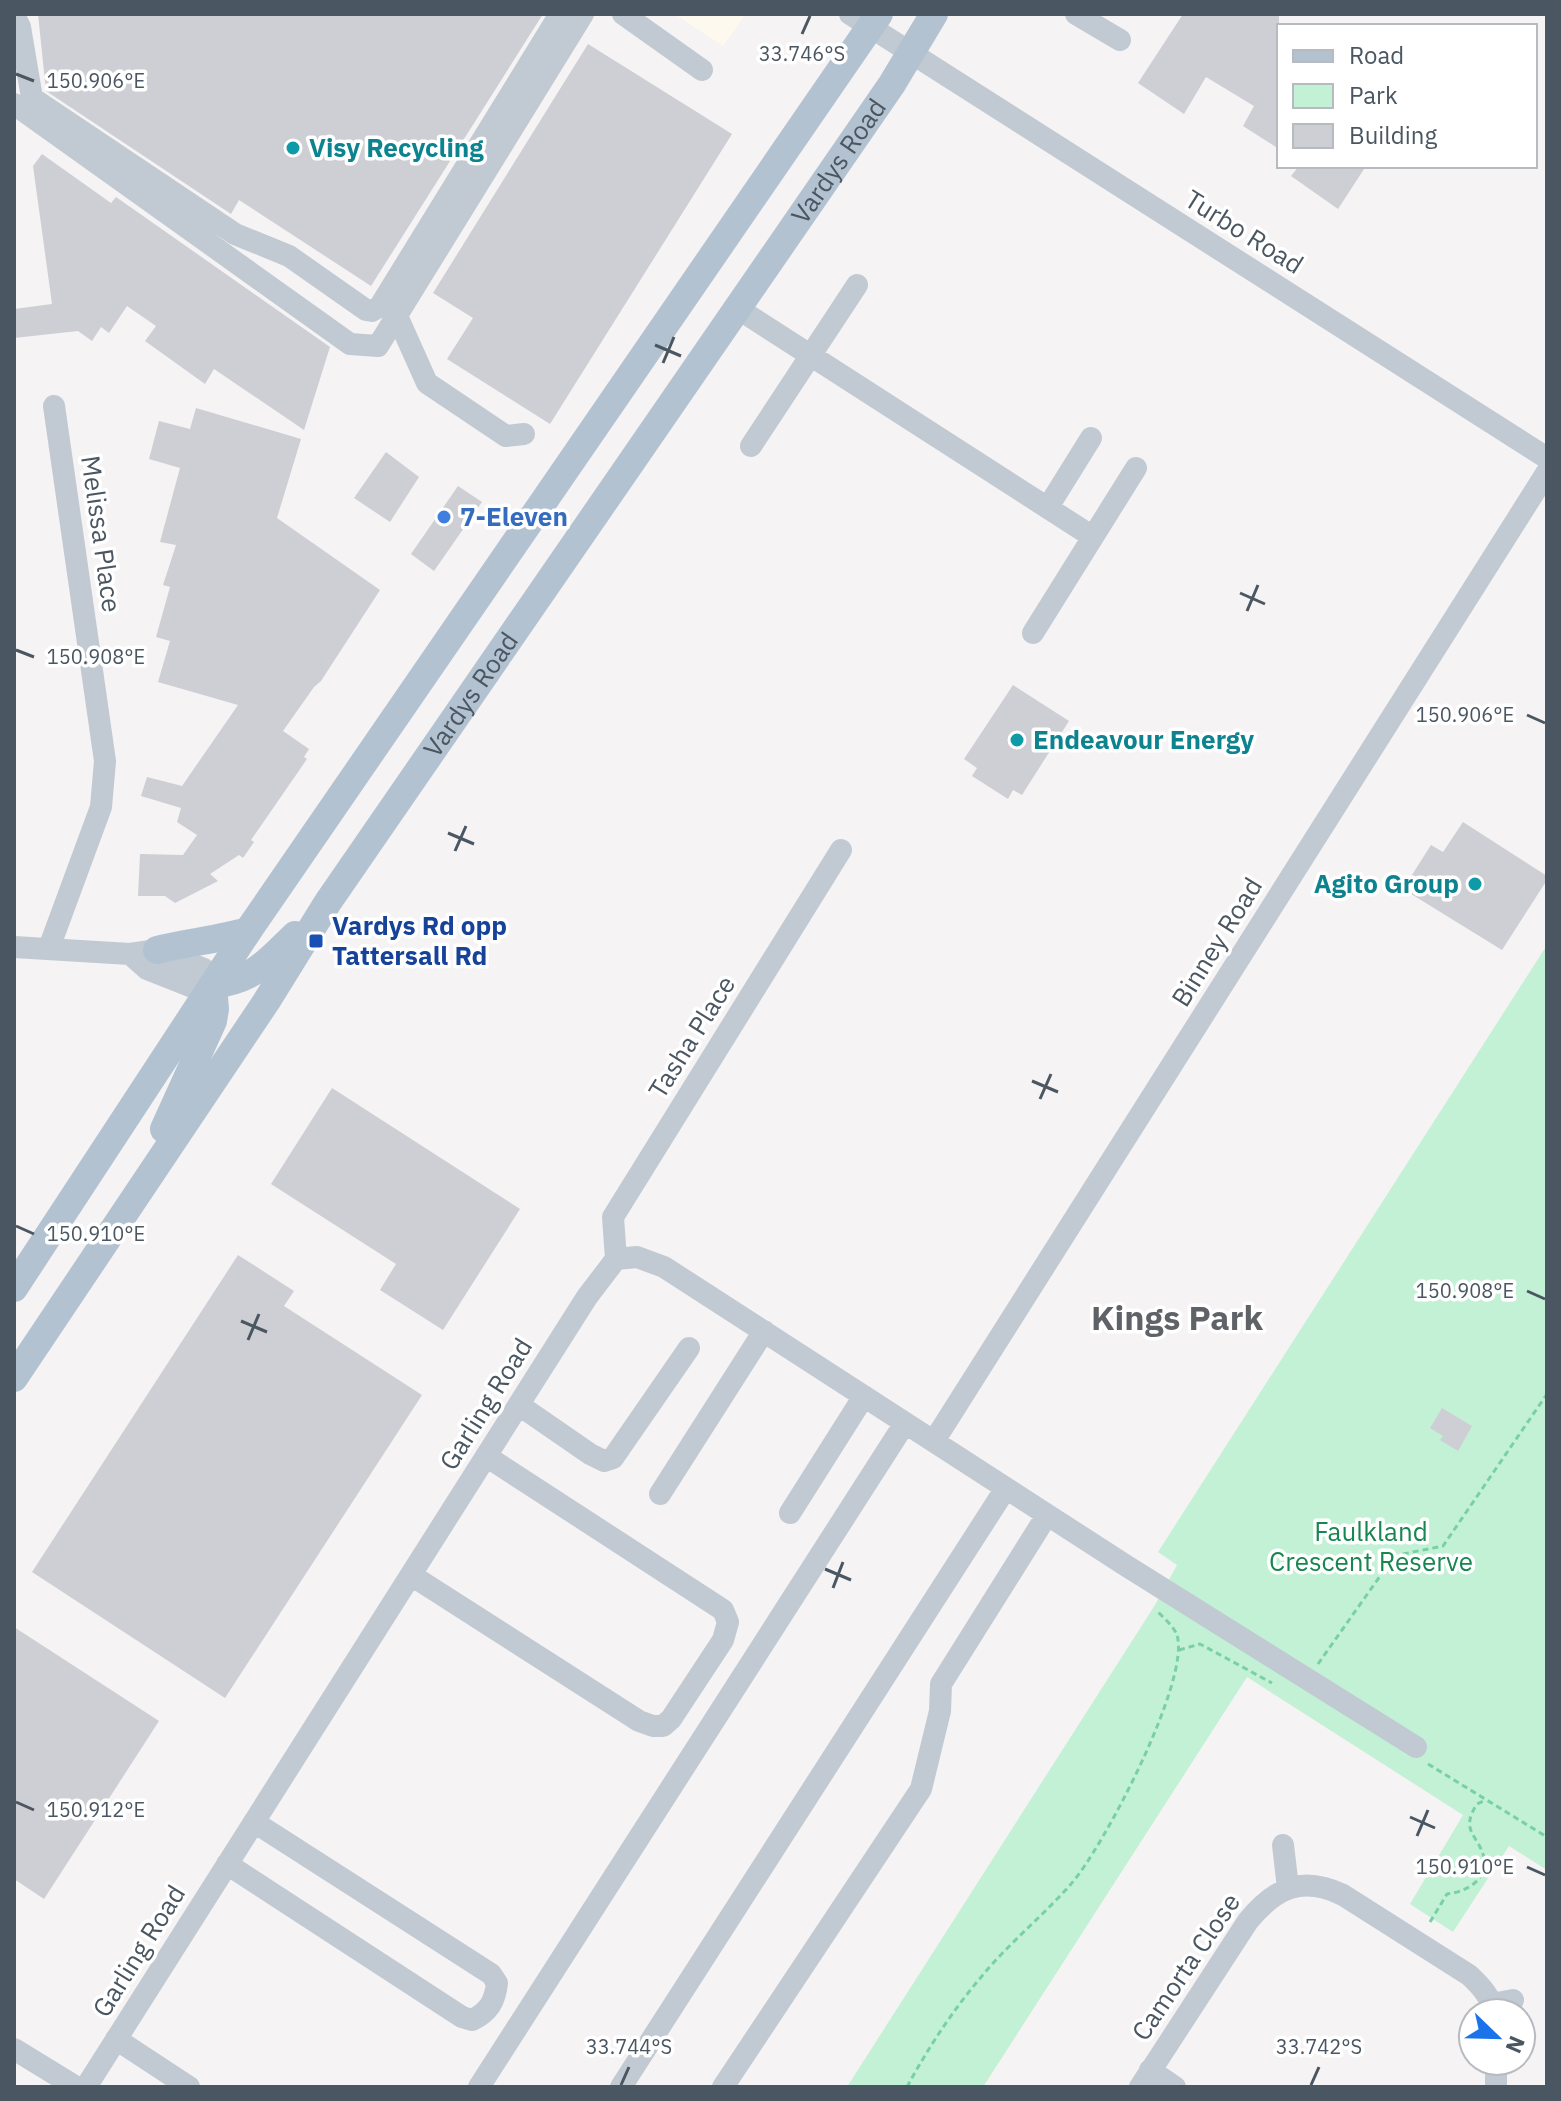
<svg xmlns="http://www.w3.org/2000/svg" width="1561" height="2101" font-family="'IBM Plex Sans',sans-serif">
<style>
.commercial{fill:#fdf9ef}
.green{fill:#c3f1d5}
.building{fill:#cdcfd5}
.lines{fill:none;stroke-linecap:round;stroke-linejoin:round}
.path{stroke:#7ad0a6;stroke-width:3;stroke-dasharray:6 4;stroke-linecap:butt}
.minor{stroke:#c1cad2;stroke-width:22}
.major{stroke:#b3c2d1;stroke-width:28}
.ticks{fill:none;stroke:#4a5661;stroke-width:3}
.culture-dot{fill:#0f9aa8;stroke:#fff;stroke-width:3}
.shop-dot{fill:#3f7fe0;stroke:#fff;stroke-width:3}
.transit-dot{fill:#1a4fb4;stroke:#fff;stroke-width:3}
.labels{text-anchor:middle;stroke-width:7;stroke-linejoin:round;paint-order:stroke}
.culture-label{font-size:26px;font-weight:bold;fill:#0d838f;stroke:#fff;text-anchor:start}
.street-label{font-size:26px;fill:#4a5661;stroke:#fff}
.shop-label{font-size:26px;font-weight:bold;fill:#366cbe;stroke:#fff;text-anchor:start}
.transit-label{font-size:26px;font-weight:bold;fill:#164399;stroke:#fff;text-anchor:start}
.park-label{font-size:26px;fill:#17864f;stroke:#fff}
.district-label{font-size:34px;font-weight:bold;fill:#5f6368;stroke:#fff}
.ticks-label{font-size:20px;text-anchor:middle;fill:#4a5661;stroke:#fff;stroke-width:7;stroke-linejoin:round;paint-order:stroke}
</style>
<rect width="100%" height="100%" fill="#f5f3f3"/>
<path class="commercial" d="M 674,14 L 746,14 L 723,46 Z"/>
<path class="green" d="M 1547,945 L 1547,1870 L 1509,1846 L 1453,1932 L 1410,1904 L 1463,1815 L 1247,1677 L 983,2087 L 847,2087 L 1155,1605 L 1177,1565 L 1158,1552 Z"/>
<path class="building" d="M 38,14 L 543,14 L 371,286 L 239,200 L 231,214 L 46,91 Z
M 1183,14 L 1279,14 L 1279,149 L 1243,126 L 1254,106 L 1206,77 L 1184,114 L 1138,83 Z
M 588,44 L 732,134 L 550,424 L 447,359 L 473,318 L 433,293 Z
M 42,154 L 111,203 L 116,197 L 330,347 L 304,430 L 214,369 L 205,384 L 145,341 L 156,326 L 127,306 L 109,333 L 101,327 L 92,341 L 78,331 L 14,338 L 14,309 L 52,304 L 33,166 Z
M 1299,166 L 1366,166 L 1338,209 L 1291,176 Z
M 196,408 L 301,439 L 277,518 L 380,590 L 321,681 L 314,687 L 283,731 L 309,749 L 304,757 L 307,759 L 251,840 L 254,842 L 243,858 L 239,855 L 210,874 L 218,881 L 175,903 L 165,896 L 138,896 L 140,854 L 183,855 L 197,835 L 177,822 L 181,808 L 141,796 L 147,777 L 182,786 L 238,705 L 158,682 L 170,641 L 156,637 L 170,587 L 163,585 L 176,545 L 160,542 L 180,468 L 149,459 L 159,421 L 190,429 Z
M 386,452 L 419,477 L 390,522 L 354,498 Z
M 458,486 L 482,502 L 434,571 L 411,554 Z
M 1013,685 L 1069,721 L 1022,795 L 1013,790 L 1008,799 L 972,776 L 977,768 L 964,759 Z
M 1463,822 L 1547,876 L 1547,880 L 1502,950 L 1403,889 L 1431,845 L 1443,852 Z
M 332,1088 L 520,1209 L 443,1330 L 380,1290 L 396,1264 L 271,1184 Z
M 238,1255 L 294,1291 L 284,1306 L 422,1395 L 225,1698 L 32,1572 Z
M 1442,1408 L 1472,1426 L 1458,1451 L 1440,1440 L 1443,1436 L 1430,1428 Z
M 14,1627 L 159,1721 L 44,1899 L 14,1879 Z"/>
<g class="lines">
<path class="path" d="M 1179,1650 L 1200,1644 L 1272,1683
M 1318,1664 L 1390,1562 L 1403,1554 L 1443,1546 L 1547,1394
M 1428,1764 L 1547,1837
M 1430,1922 L 1447,1894 C 1466,1892 1488,1880 1484,1858 C 1479,1835 1459,1832 1477,1804 L 1486,1800
M 907,2087 C 928,2048 953,2010 982,1976 C 1009,1943 1043,1916 1071,1884 C 1103,1848 1191,1680 1177,1635 C 1174,1627 1164,1618 1158,1612"/>
<path class="minor" d="M 623,14 L 702,70
M 850,14 L 1547,458
M 1076,14 L 1120,40
M 14,15 L 20,27 L 32,98 L 235,234 L 289,256 L 366,310 L 372,311 L 380,306 L 560,14
M 14,104 L 350,344 L 378,346 L 583,14
M 737,308 L 1093,537
M 397,316 L 427,383 L 506,436 L 524,434
M 751,446 L 857,285
M 1048,507 L 1091,438
M 1033,633 L 1136,468
M 14,947 L 130,954 L 157,950 L 204,969 L 213,985 L 195,988 L 147,969 L 130,954
M 49,948 L 101,807 L 105,761 L 54,406
M 616,1259 L 613,1217 L 841,850
M 519,1405 L 590,1454 L 604,1461 L 613,1458 L 689,1348
M 934,1441 L 1547,472
M 660,1494 L 764,1331
M 790,1513 L 864,1396
M 411,1575 L 639,1721 L 653,1726 L 663,1726 L 671,1719 L 723,1640 L 728,1622 L 723,1610 L 486,1456
M 1283,1845 L 1288,1888
M 227,1864 L 462,2017 L 472,2020 C 489,2012 495,2001 497,1983 L 491,1974 L 254,1822
M 1492,2004 L 1513,2000
M 116,2039 L 189,2087
M 14,2049 L 76,2087
M 1150,2070 L 1175,2087
M 86,2087 L 587,1297 L 616,1259 L 637,1257 L 664,1267 L 1125,1565 L 1416,1747
M 479,2087 L 905,1423
M 621,2087 L 1006,1488
M 723,2087 L 921,1789 L 940,1711 L 941,1684 L 1047,1515
M 1140,2087 L 1248,1921 C 1275,1888 1302,1875 1343,1895 L 1469,1975 C 1481,1986 1491,1997 1494,2013
M 1496,2087 L 1496,2061"/>
<g class="major">
<path d="M 157,950 C 187,942 218,940 248,931"/>
<path d="M 213,985 C 255,979 266,963 295,935"/>
<path d="M 164,1129 L 213,1021 L 215,1009 L 213,986"/>
<path d="M 14,1288 L 248,931 L 879,14"/>
<path id="s1" d="M 14,1378 L 266,1002 L 328,902 L 892,84 L 934,14"/>
</g>
</g>
<path class="ticks" d="M 802,34 L 810,16M 16,74 L 34,81M 655,345 L 681,356M 663,363 L 674,337M 1240,593 L 1265,604M 1247,611 L 1258,585M 16,650 L 34,657M 1527,715 L 1545,723M 448,833 L 474,844M 455,851 L 466,826M 1032,1081 L 1058,1092M 1040,1099 L 1051,1074M 16,1226 L 34,1234M 1527,1291 L 1545,1299M 241,1321 L 267,1332M 248,1340 L 259,1314M 825,1569 L 851,1580M 833,1588 L 843,1562M 16,1802 L 34,1810M 1410,1817 L 1435,1828M 1417,1836 L 1428,1810M 1527,1867 L 1545,1875M 621,2085 L 629,2067M 1311,2085 L 1319,2067"/>
<g class="culture-dot">
<circle cx="293" cy="148" r="8"/>
<circle cx="1017" cy="740" r="8"/>
<circle cx="1475" cy="884" r="8"/>
</g>
<circle class="shop-dot" cx="444" cy="517" r="8"/>
<rect class="transit-dot" x="308" y="933" width="16" height="16" rx="4"/>
<g class="labels">
<g class="culture-label">
<text x="309" y="157">Visy Recycling</text>
<text x="1033" y="749">Endeavour Energy</text>
<text x="1459" y="893" text-anchor="end">Agito Group</text>
</g>
<g class="street-label">
<text dy="9" stroke="none"><textPath href="#s1" startOffset="1470">Vardys Road</textPath></text>
<text transform="translate(1244 232) rotate(32)" y="9">Turbo Road</text>
<text transform="translate(101 534) rotate(82)" y="9">Melissa Place</text>
<text dy="9" stroke="none"><textPath href="#s1" startOffset="822">Vardys Road</textPath></text>
<text transform="translate(1217 942) rotate(-58)" y="9">Binney Road</text>
<text transform="translate(692 1037) rotate(-58)" y="9">Tasha Place</text>
<text transform="translate(486 1404) rotate(-58)" y="9">Garling Road</text>
<text transform="translate(139 1951) rotate(-58)" y="9">Garling Road</text>
<text transform="translate(1186 1967) rotate(-56)" y="9">Camorta Close</text>
</g>
<g class="shop-label">
<text x="460" y="526">7-Eleven</text>
</g>
<g class="transit-label">
<text x="332" y="935">Vardys Rd opp<tspan x="332" dy="30">Tattersall Rd</tspan></text>
</g>
<g class="park-label">
<text x="1371" y="1541">Faulkland<tspan x="1371" dy="30">Crescent Reserve</tspan></text>
</g>
<g class="district-label">
<text x="1177" y="1330">Kings Park</text>
</g>
</g>
<g class="ticks-label">
<text x="802" y="61">33.746°S</text>
<text x="96" y="88">150.906°E</text>
<text x="96" y="664">150.908°E</text>
<text x="1465" y="722">150.906°E</text>
<text x="96" y="1241">150.910°E</text>
<text x="1465" y="1298">150.908°E</text>
<text x="96" y="1817">150.912°E</text>
<text x="1465" y="1874">150.910°E</text>
<text x="629" y="2054">33.744°S</text>
<text x="1319" y="2054">33.742°S</text>
</g>
<rect width="1561" height="2101" fill="none" stroke="#4a5661" stroke-width="32"/>
<rect x="1277" y="24" width="260" height="144" fill="#ffffff" stroke="#b7bbc0" stroke-width="2"/>
<rect x="1293" y="50" width="40" height="12" fill="#b3c2d1" stroke="#b7bbc0" stroke-width="2"/>
<text x="1349" y="64" font-size="24" fill="#4a5661">Road</text>
<rect x="1293" y="84" width="40" height="24" fill="#c3f1d5" stroke="#b7bbc0" stroke-width="2"/>
<text x="1349" y="104" font-size="24" fill="#4a5661">Park</text>
<rect x="1293" y="124" width="40" height="24" fill="#cdcfd5" stroke="#b7bbc0" stroke-width="2"/>
<text x="1349" y="144" font-size="24" fill="#4a5661">Building</text>
<g transform="translate(1497 2037) rotate(113)"><circle r="38" fill="#ffffff" stroke="#b7bbc0" stroke-width="2"/>
<path d="M0-6L14 30L0 20L-14 30Z" fill="#1a73e8"/>
<text y="-12" font-size="22" font-weight="bold" text-anchor="middle" fill="#4a5661">N</text>
</g>
</svg>
